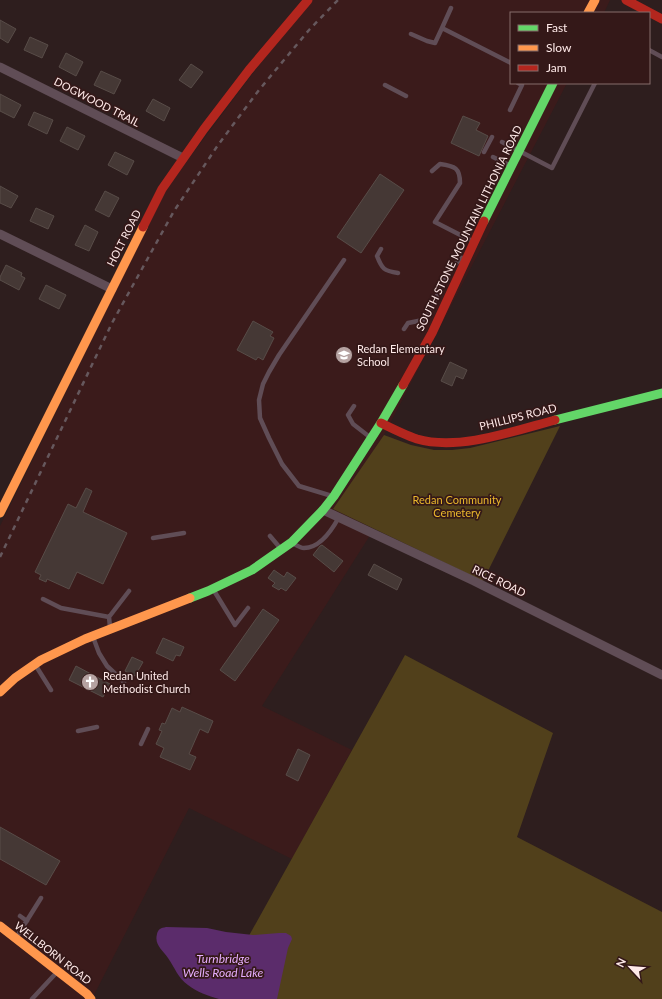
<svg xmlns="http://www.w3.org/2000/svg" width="662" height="999" font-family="Lato,sans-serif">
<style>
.built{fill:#3b1b1b}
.green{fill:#51401b}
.water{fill:#5b2c6b}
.building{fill:#453835;stroke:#584c48}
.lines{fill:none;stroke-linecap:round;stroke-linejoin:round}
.lane{stroke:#604d56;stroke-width:4.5}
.street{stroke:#604d56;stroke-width:9}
.fast{stroke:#63d668;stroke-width:9}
.slow{stroke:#ff974d;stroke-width:9}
.jam{stroke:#b3261e;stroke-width:9}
.rail{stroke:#66585d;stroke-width:2.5;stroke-dasharray:5 5;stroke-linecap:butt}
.labels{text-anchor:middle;stroke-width:3.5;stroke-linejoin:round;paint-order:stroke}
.street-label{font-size:11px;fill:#fee9e8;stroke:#341818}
.poi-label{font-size:11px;fill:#fee9e8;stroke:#341818;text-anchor:start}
.park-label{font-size:11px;fill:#eab82c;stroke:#341818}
.water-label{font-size:12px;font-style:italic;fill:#e6aefe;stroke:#341818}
</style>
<rect width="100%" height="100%" fill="#2e1e1e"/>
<path class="built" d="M 308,0 L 610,0 L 604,13 L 511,13 L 511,83 L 567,83 L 384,435 L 333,509 L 374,529 L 262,706 L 352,750 L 292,859 L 189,808 L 92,999 L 0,999 L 0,526 L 166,189 Z"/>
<path class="green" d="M 560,426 L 483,581 L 333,509 L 384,435 L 411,445 L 434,450 L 452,450 L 470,448 Z
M 405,655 L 553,733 L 517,837 L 662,912 L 662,999 L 267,999 L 226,977 Z"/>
<path class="water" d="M 166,927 L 207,928 L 226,932 L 253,935 L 279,933 L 286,933 L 291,936 L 292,939 L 288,948 L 277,999 L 219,999 C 208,996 197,992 188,985 C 178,978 175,968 168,958 C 163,950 154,945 157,934 C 158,929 161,928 166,927 Z"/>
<path class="building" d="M 0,20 L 16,29 L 8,43 L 0,38 Z
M 30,37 L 48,45 L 42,58 L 24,50 Z
M 66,53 L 83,62 L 76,76 L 59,67 Z
M 191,64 L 203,72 L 191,88 L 179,80 Z
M 101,71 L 121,80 L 114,94 L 94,85 Z
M 0,94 L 21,105 L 14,118 L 0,111 Z
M 153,99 L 170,108 L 164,121 L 146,111 Z
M 34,112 L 53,120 L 47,134 L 28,125 Z
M 463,116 L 480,123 L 476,130 L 488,136 L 479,156 L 451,143 Z
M 67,127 L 85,136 L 78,150 L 60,141 Z
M 115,152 L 134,161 L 127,175 L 108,165 Z
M 380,174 L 404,190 L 361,253 L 337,237 Z
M 0,186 L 18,196 L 11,208 L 0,203 Z
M 105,191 L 119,198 L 109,217 L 95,210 Z
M 36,208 L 54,216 L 48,229 L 30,221 Z
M 85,225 L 98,232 L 89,251 L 75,245 Z
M 6,265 L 22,273 L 21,276 L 25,278 L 19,290 L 0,280 L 0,277 Z
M 46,285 L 66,295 L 59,309 L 39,299 Z
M 253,321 L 273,332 L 270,336 L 274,338 L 263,360 L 258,357 L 256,360 L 237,350 Z
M 450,362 L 467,370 L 463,379 L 456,376 L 452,386 L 441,381 Z
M 86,488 L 92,491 L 83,512 L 127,533 L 103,584 L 77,572 L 69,589 L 47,579 L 46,582 L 39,579 L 41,575 L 35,572 L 68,504 L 76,508 Z
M 322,545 L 343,561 L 334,572 L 313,555 L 320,546 Z
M 374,564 L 402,579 L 397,590 L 368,575 Z
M 274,570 L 284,577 L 287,572 L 296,578 L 286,591 L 281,588 L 279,590 L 272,586 L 275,583 L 268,578 Z
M 263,609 L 279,620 L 235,681 L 220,670 Z
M 163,638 L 184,647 L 180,656 L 176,655 L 173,661 L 156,653 Z
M 132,657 L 143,662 L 135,676 L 125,671 Z
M 76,666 L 110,684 L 103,697 L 69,680 Z
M 182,707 L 213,721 L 208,733 L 200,729 L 189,754 L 196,757 L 190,770 L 160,757 L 164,748 L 156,744 L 162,731 L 159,730 L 162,723 L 165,724 L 172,708 L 180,712 Z
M 298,749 L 310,755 L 298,781 L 286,775 Z
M 0,827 L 60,861 L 46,885 L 0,859 Z"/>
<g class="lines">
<path class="lane" d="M 442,28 L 511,63
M 411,34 L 427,41 L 435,43 L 442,28 L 451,8
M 649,50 L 662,57
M 385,85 L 406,96
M 510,110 L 522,85 L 518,83
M 502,142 L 552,168 L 595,83
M 484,152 L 492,137
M 493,157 L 511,166
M 432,171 L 440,164 C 455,166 460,168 460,183 L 435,222 L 474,242
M 381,249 L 377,256 C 382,269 384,271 398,273
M 404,329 L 408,323 L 423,320 L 427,316 L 450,269 L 462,258
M 354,406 L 348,415 L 353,424 L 371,438
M 332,496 L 299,486 L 282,464 L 269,438 L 260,418 L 259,400 L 263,384 L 269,372 L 279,355 L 344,260
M 270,536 L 281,549
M 153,538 L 184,533
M 292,543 C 296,545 300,548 304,548 C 320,548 332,530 339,517
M 213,589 L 235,625 L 248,608
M 43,599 L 61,608 L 109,617
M 110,627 L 109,617 L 129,591
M 93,637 L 99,653 L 107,666 L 124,682
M 36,666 L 51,690
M 78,731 L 97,727
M 141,744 L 148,729
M 20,916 L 27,921
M 16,938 L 41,898
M 32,999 L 58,971"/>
<path class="street" d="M 0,67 L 183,158
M 0,234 L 112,289
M 323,510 L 474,581 L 662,675"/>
<path class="fast" d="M 484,221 L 553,83
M 555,420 L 662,393
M 190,598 L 208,591 L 252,570 L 292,542 L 323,510 L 334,496 L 381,423 L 403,385"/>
<path class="slow" d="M 588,13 L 595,0
M 0,513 L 143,227
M 0,692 L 15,678 L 41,660 L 85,639 L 190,598
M 0,926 L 87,994 L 91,999"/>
<path class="jam" d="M 626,0 L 662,19
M 143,227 L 162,189 L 204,129 L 249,70 L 308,0
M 403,385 L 432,333 L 484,221
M 381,423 C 393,429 405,435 417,439 C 459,451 514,431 555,420"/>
<path class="rail" d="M 0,557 L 112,323 L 174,211 L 218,145 L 259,90 L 309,30 L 338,0"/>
</g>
<defs>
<g id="school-disc" transform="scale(0.9)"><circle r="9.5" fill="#b5a2a1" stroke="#341818"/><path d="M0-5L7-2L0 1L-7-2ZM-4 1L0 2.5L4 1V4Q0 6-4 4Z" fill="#fff"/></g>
<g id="church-disc" transform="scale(0.9)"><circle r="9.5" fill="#b5a2a1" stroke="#341818"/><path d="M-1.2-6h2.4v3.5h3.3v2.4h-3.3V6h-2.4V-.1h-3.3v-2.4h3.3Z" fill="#fff"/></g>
</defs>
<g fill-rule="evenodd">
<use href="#school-disc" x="344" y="355"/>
<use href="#church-disc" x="90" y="682"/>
</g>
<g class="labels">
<g class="street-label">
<text transform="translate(97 102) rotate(27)" y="4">DOGWOOD TRAIL</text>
<text transform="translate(469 228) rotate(-64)" y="4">SOUTH STONE MOUNTAIN LITHONIA ROAD</text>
<text transform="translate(124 238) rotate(-63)" y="4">HOLT ROAD</text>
<text transform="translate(518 417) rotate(-14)" y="4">PHILLIPS ROAD</text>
<text transform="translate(499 581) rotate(26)" y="4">RICE ROAD</text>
<text transform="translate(53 953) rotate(38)" y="4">WELLBORN ROAD</text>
</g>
<g class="poi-label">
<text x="357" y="353">Redan Elementary<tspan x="357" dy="13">School</tspan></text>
<text x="103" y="680">Redan United<tspan x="103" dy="13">Methodist Church</tspan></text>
</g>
<g class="park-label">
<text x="457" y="504">Redan Community<tspan x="457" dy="13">Cemetery</tspan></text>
</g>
<g class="water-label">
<text x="223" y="963">Turnbridge<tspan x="223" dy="14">Wells Road Lake</tspan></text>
</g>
</g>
<rect x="510" y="12" width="140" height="72" fill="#341818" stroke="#856c6b"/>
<rect x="518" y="25" width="20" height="6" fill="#63d668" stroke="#856c6b"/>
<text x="546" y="32" font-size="12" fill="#fee9e8">Fast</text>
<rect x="518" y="45" width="20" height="6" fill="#ff974d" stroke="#856c6b"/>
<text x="546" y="52" font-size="12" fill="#fee9e8">Slow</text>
<rect x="518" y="65" width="20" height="6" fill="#b3261e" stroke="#856c6b"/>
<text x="546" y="72" font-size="12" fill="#fee9e8">Jam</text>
<g transform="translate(630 967) rotate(296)" stroke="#341818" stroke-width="3" paint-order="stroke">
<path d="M0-3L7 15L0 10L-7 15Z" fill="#fee9e8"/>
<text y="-6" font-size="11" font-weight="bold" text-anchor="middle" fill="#fee9e8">N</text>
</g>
</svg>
